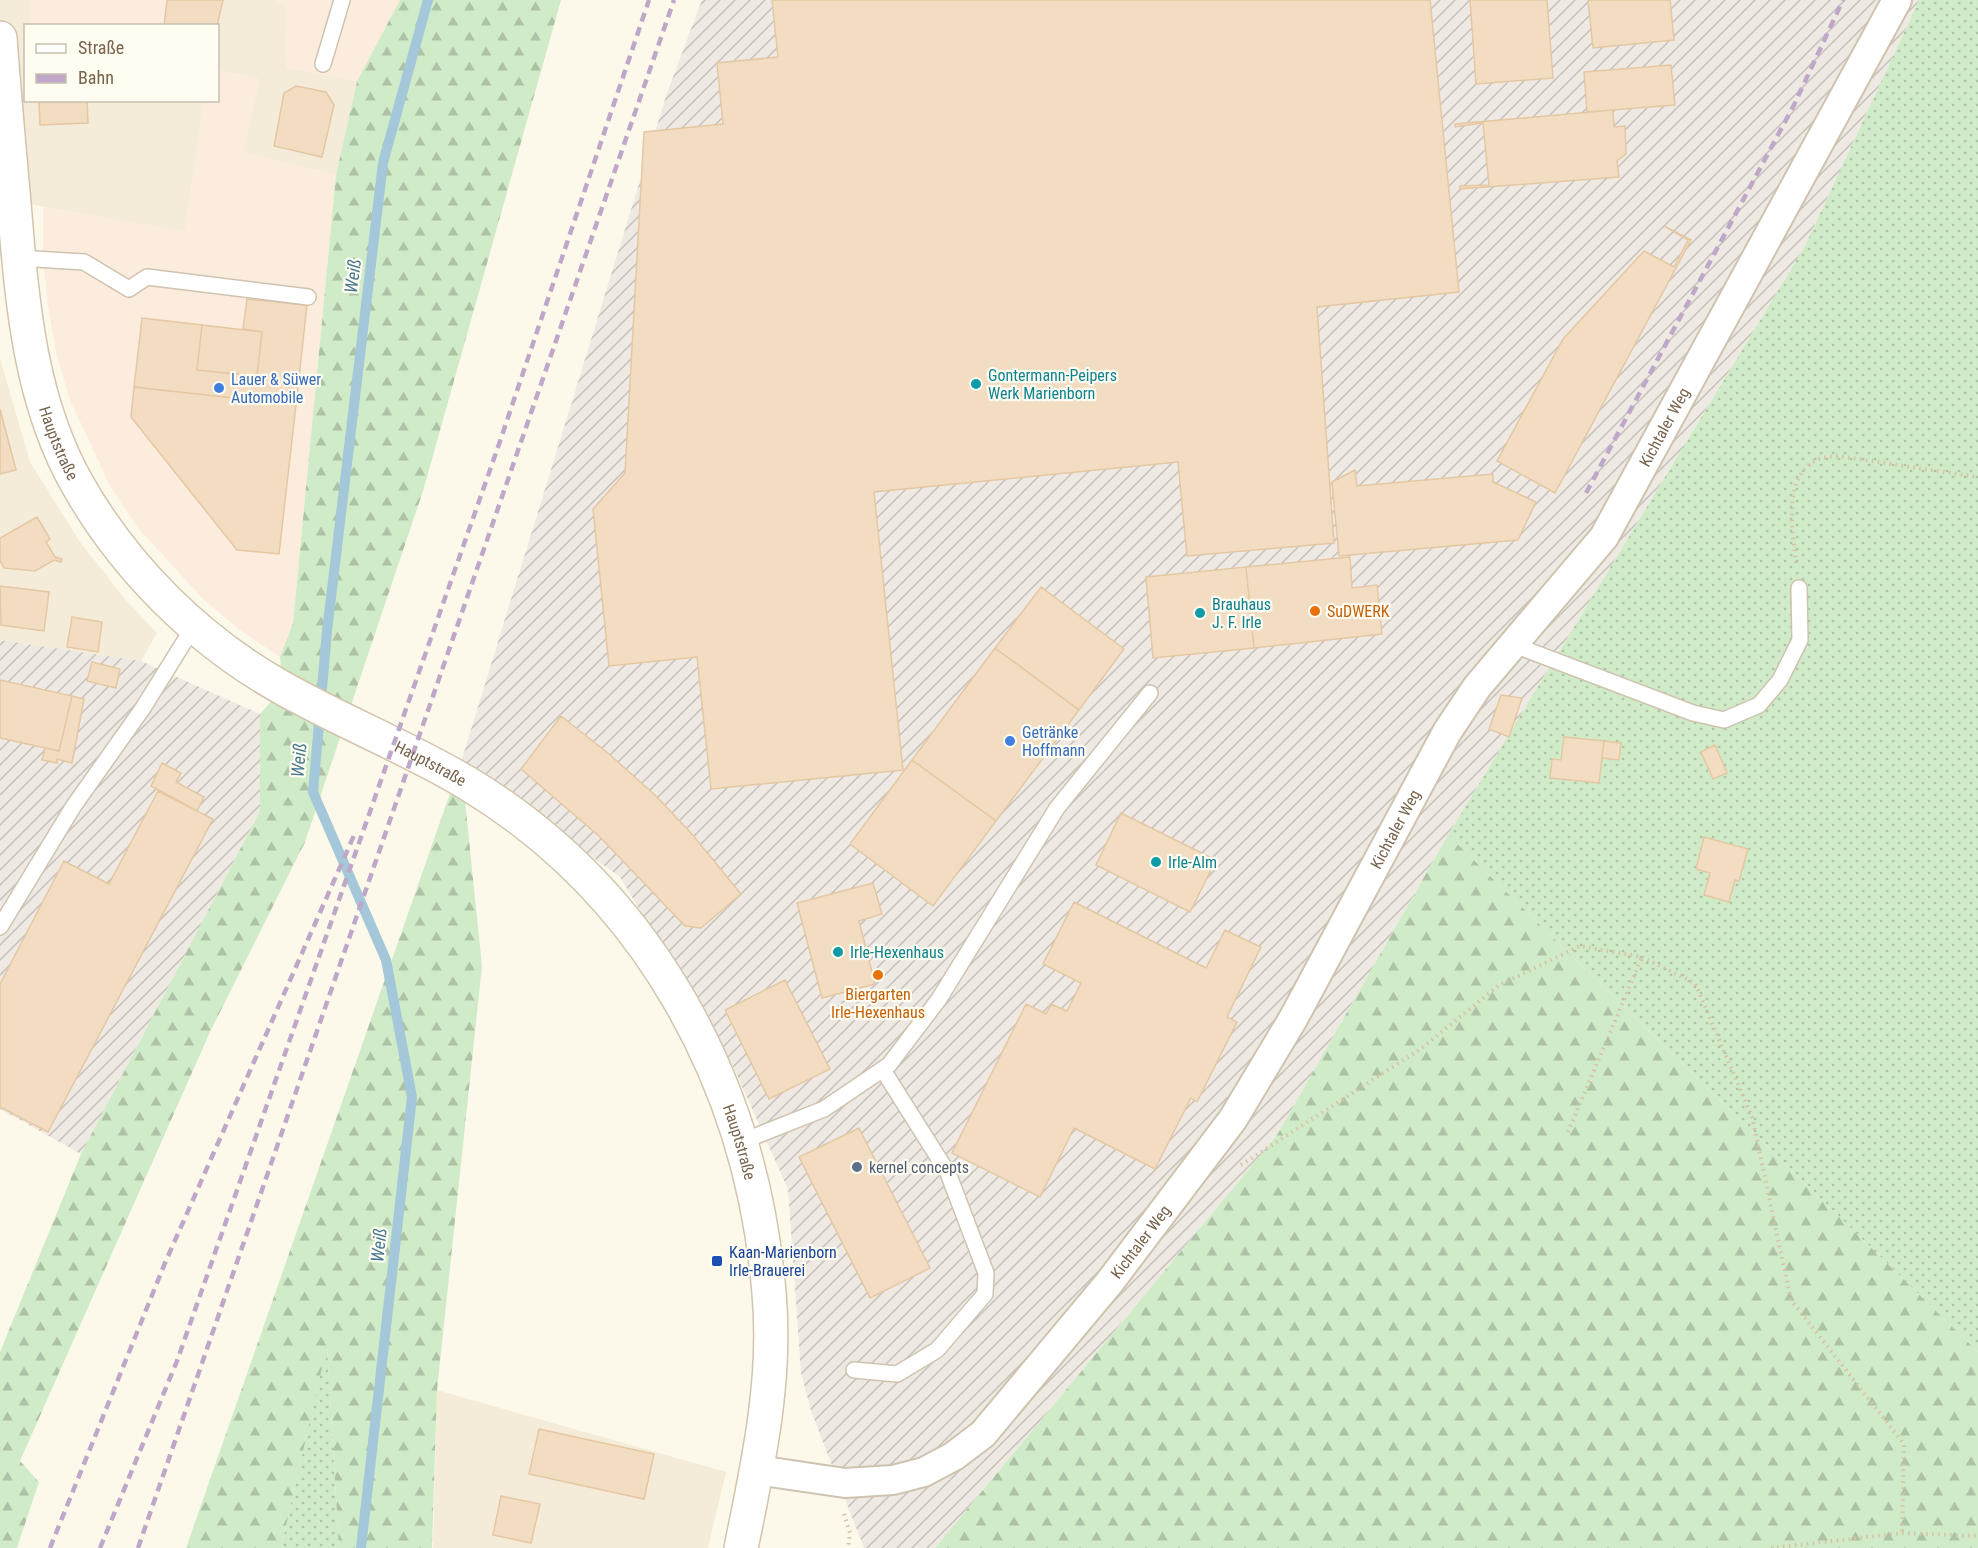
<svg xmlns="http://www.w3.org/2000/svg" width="1978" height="1548" font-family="'Roboto Condensed',sans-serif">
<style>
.residential{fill:#f4ecd8}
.commercial{fill:#fcecde}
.industrial{fill:url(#industrial-furrows)}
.grass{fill:url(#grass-dots)}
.forest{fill:url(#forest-firs)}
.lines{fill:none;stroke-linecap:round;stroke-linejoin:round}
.stream{stroke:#a4c7d9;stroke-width:10}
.building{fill:#f2ddc2;stroke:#e5c7a2;stroke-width:1.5}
.lane-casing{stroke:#cfc3af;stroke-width:18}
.street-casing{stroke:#cfc3af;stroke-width:32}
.secondary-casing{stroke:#d2c4ad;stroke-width:36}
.path{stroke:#d8c1a4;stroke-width:4;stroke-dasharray:1.5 4.5;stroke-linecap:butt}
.lane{stroke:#fff;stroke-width:15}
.street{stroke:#fff;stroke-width:28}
.secondary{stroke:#fff;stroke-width:33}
.rail{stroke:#bea7c8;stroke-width:4.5;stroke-dasharray:9 6;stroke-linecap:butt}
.culture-dot{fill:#0f9aa8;stroke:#fffcf1;stroke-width:2}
.shop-dot{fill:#3f7fe0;stroke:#fffcf1;stroke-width:2}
.food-dot{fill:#e8710a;stroke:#fffcf1;stroke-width:2}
.service-dot{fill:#5c6f8a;stroke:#fffcf1;stroke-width:2}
.transit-dot{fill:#1a4fb4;stroke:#fffcf1;stroke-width:2}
.labels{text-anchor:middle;stroke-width:4.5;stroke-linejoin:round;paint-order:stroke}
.culture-label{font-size:16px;fill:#0d838f;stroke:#fffcf1;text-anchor:start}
.shop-label{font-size:16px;fill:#366cbe;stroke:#fffcf1;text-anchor:start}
.street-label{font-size:16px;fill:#78644d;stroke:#fffcf1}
.food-label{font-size:16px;fill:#c56008;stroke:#fffcf1;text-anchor:start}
.service-label{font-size:16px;fill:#4e5e75;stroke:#fffcf1;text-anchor:start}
.transit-label{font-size:16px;fill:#164399;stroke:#fffcf1;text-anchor:start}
.water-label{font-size:18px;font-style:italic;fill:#497992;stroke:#fffcf1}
</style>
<defs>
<pattern id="industrial-furrows" width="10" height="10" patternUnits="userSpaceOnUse" patternTransform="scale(1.5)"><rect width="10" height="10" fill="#eeeae3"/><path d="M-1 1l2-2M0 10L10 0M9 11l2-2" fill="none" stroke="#c6c1ba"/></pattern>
<pattern id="grass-dots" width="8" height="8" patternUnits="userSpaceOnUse" patternTransform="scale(1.5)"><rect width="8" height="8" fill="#d0ebc8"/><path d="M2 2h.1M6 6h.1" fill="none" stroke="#aec2a5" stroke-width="1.8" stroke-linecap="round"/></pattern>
<pattern id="forest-firs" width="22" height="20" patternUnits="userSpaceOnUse" patternTransform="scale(1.5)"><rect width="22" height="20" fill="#d0ebc8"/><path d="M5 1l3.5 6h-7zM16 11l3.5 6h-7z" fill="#aec2a5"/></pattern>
</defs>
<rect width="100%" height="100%" fill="#fdf9ea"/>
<path class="residential" d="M 0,0 L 30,0 L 30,25 L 26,26 L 26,100 L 204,101 L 185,232 L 0,199 Z
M 167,0 L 275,0 L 287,7 L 286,67 L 357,81 L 336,175 L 243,152 L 259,79 L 218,70 L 218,26 L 164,26 Z
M 0,358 L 30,462 L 80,542 L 125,599 L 157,633 L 141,661 L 0,640 Z
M 437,1390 L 726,1472 L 708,1548 L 433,1548 Z"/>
<path class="commercial" d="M 30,0 L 167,0 L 164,25 L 30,26 Z
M 275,0 L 400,0 L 357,81 L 286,67 L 287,8 Z
M 218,70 L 259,79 L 243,152 L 336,175 L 293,623 L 280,657 L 240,630 L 203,599 L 138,528 L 111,488 L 70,400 L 56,353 L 48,306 L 43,258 L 43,207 L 185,231 L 204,101 L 218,100 Z"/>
<path class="industrial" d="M 702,0 L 1919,0 L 1805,246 L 1448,835 L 1277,1135 L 935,1548 L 864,1548 L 811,1411 L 801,1373 L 788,1189 L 732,1064 L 620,877 L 461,762 L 667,93 Z
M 0,640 L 141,661 L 260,714 L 260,811 L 81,1154 L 0,1109 Z"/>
<path class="grass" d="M 1919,0 L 1978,0 L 1978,1352 L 1448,835 L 1805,246 Z
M 327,1343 L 339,1548 L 281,1548 Z"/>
<path class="forest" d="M 400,0 L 561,0 L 423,491 L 305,842 L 210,1032 L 20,1461 L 39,1482 L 17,1548 L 0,1548 L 0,1352 L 81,1154 L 260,811 L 260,714 L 283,688 L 280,657 L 293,623 L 336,175 L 357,81 Z
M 461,762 L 482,966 L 437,1390 L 432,1548 L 339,1548 L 327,1346 L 281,1548 L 186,1548 Z
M 1448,835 L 1978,1352 L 1978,1548 L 935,1548 L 1277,1135 Z"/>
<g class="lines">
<path class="stream" d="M 361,1548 L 412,1097 L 386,960 L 313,792 L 327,631 L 383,163 L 428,0"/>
</g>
<path class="building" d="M 167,0 L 223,0 L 217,26 L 164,26 Z
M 772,0 L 1430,0 L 1459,292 L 1317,307 L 1334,543 L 1187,556 L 1178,462 L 874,492 L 903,770 L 711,789 L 697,657 L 609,666 L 593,509 L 625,473 L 644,132 L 723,124 L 717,63 L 778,57 Z
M 1470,0 L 1547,0 L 1553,78 L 1476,84 Z
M 1588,0 L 1670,0 L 1674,40 L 1593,48 Z
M 1671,65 L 1675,105 L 1587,112 L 1584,72 Z
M 296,86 L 326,92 L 334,105 L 322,157 L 274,146 L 284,93 Z
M 39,100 L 87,100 L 88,123 L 40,125 Z
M 1613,110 L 1614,127 L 1625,126 L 1626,154 L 1617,161 L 1619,177 L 1460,189 L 1460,186 L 1489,185 L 1483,123 L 1455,127 L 1455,124 Z
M 1664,226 L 1691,240 L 1555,493 L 1497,461 L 1563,339 L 1644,251 L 1674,267 L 1688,240 Z
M 247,299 L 307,305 L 296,405 L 134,387 L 142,318 L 202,325 L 197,370 L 257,376 L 262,332 L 243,329 Z
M 202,325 L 262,332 L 257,376 L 197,370 Z
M 134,387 L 296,405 L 279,554 L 237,550 L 131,417 Z
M 0,409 L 16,470 L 0,474 Z
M 1355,470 L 1357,486 L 1493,474 L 1493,482 L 1536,502 L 1518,540 L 1339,556 L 1332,482 Z
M 37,517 L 50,539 L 46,542 L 55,557 L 62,559 L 61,562 L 54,560 L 35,571 L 4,568 L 0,560 L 0,538 Z
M 1350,557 L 1352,588 L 1377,585 L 1382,634 L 1254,648 L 1246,567 Z
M 1246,567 L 1254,648 L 1153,658 L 1146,577 Z
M 0,586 L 49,592 L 44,631 L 1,625 Z
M 1041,587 L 1124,649 L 1079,710 L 995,648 Z
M 72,617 L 102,622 L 98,652 L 67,647 Z
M 995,648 L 1079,710 L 996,821 L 912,760 Z
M 92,662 L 120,669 L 116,688 L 87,681 Z
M 0,680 L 72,696 L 59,751 L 0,738 Z
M 1501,695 L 1522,698 L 1509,737 L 1489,729 Z
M 72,696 L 84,699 L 72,763 L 57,759 L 57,763 L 42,760 L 45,748 L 59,751 Z
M 561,716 L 609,754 L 656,796 L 691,833 L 741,894 L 701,928 L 685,926 L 600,837 L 521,769 Z
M 1564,737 L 1604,741 L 1599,783 L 1550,778 L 1552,759 L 1561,760 Z
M 1604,741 L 1621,743 L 1619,760 L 1602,758 Z
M 1715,745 L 1727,773 L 1713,779 L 1701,752 Z
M 912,760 L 996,821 L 933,906 L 850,844 Z
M 162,763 L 181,773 L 176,782 L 204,797 L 197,811 L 151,786 Z
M 158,791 L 213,819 L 48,1132 L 0,1107 L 0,984 L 64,861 L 109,884 Z
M 1121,813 L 1216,860 L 1190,912 L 1096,865 Z
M 1704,837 L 1748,849 L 1739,881 L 1735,880 L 1729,902 L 1704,895 L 1710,873 L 1696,869 Z
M 873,883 L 882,914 L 859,921 L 875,984 L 822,998 L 797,903 Z
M 1074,902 L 1206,968 L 1225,930 L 1261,947 L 1227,1017 L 1237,1022 L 1197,1102 L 1191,1098 L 1155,1169 L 1074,1128 L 1040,1197 L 952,1153 L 1026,1004 L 1046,1014 L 1051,1004 L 1067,1011 L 1081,983 L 1043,964 Z
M 785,980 L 830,1069 L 769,1099 L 725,1010 Z
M 859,1128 L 930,1268 L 870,1298 L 799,1157 Z
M 539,1429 L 654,1454 L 644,1499 L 529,1474 Z
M 501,1496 L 540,1504 L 531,1543 L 493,1535 Z"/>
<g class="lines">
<g class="lane-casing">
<path id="lane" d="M 323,64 L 342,0
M 18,258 L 84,262 L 129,289 L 147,277 L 308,297
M 1514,645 L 1693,713 L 1724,720 L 1759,705 L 1780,680 L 1800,640 L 1799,588
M 0,927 L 73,807 L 143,708 L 194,626
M 743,1141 L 824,1109 L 889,1065 L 939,999 L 1057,808 L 1150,693
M 854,1370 L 897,1374 L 937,1350 L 985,1294 L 986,1273 L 948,1173 L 883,1070"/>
</g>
<g class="street-casing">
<g id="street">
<path id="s1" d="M 757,1470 L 845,1483 L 893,1480 L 924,1472 L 954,1456 L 983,1434 L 1109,1283 L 1233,1119 L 1293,1019 L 1447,732 L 1477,687 L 1604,537 L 1897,0"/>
</g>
</g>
<g class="secondary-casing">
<g id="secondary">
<path id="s2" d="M 0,38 C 4,93 9,148 14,203 C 22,300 29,401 79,487 C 126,569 198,640 279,686 C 340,721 407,747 467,783 C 649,893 752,1084 769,1293 C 777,1379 758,1465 741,1548"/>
</g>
</g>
<path class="path" d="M 1796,563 C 1793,533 1781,474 1819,459 C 1825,457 1832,457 1838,456 L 1978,477
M 1568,1132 L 1642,957
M 1241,1165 L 1422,1048 L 1498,986 L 1580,946 L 1642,957 L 1695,983 L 1752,1117 L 1791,1300 L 1904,1444 L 1902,1533
M 844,1514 L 850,1533 L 848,1548
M 1771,1548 L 1902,1533 L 1978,1536"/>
<use href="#lane" class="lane"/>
<use href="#street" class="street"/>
<use href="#secondary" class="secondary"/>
<path class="rail" d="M 1586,493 L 1794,105 L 1843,0
M 50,1548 L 165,1263 L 356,831
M 100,1548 L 177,1361 L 497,450 L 649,0
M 138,1548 L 674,0"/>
</g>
<g class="culture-dot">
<circle cx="976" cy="384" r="6"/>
<circle cx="1200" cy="613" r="6"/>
<circle cx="1156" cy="862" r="6"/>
<circle cx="838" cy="952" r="6"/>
</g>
<g class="shop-dot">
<circle cx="219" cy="388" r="6"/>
<circle cx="1010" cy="741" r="6"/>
</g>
<g class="food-dot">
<circle cx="1315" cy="611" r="6"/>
<circle cx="878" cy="975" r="6"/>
</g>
<circle class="service-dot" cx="857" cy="1167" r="6"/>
<rect class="transit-dot" x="711" y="1255" width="12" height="12" rx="3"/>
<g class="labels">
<g class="culture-label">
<text x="988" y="381">Gontermann-Peipers<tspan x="988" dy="18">Werk Marienborn</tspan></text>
<text x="1212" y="610">Brauhaus<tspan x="1212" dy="18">J. F. Irle</tspan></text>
<text x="1168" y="868">Irle-Alm</text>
<text x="850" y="958">Irle-Hexenhaus</text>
</g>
<g class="shop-label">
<text x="231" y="385">Lauer &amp; Süwer<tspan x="231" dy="18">Automobile</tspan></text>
<text x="1022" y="738">Getränke<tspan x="1022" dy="18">Hoffmann</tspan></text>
</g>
<g class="street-label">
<text dy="6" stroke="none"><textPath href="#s1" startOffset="1460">Kichtaler Weg</textPath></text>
<text dy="6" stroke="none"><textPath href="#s2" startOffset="411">Hauptstraße</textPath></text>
<text dy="6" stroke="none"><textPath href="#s2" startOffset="915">Hauptstraße</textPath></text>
<text dy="6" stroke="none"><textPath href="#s1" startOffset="974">Kichtaler Weg</textPath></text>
<text dy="6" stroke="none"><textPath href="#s2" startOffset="1418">Hauptstraße</textPath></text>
<text dy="6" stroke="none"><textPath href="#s1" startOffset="488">Kichtaler Weg</textPath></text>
</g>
<g class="food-label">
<text x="1327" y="617">SuDWERK</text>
<text x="878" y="1000" text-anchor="middle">Biergarten<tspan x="878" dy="18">Irle-Hexenhaus</tspan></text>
</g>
<g class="service-label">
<text x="869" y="1173">kernel concepts</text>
</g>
<g class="transit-label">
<text x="729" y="1258">Kaan-Marienborn<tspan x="729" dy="18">Irle-Brauerei</tspan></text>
</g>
<g class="water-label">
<text transform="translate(353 276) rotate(-83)" y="6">Weiß</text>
<text transform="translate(299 760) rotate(-85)" y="6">Weiß</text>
<text transform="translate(379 1245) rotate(-84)" y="6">Weiß</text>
</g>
</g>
<rect x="24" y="24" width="195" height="78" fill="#fffcf1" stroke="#c9bfaf" stroke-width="1.5"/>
<rect x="36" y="44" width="30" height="9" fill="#ffffff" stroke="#c9bfaf" stroke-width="1.5"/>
<text x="78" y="54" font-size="18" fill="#78644d">Straße</text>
<rect x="36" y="74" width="30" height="9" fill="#bea7c8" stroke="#c9bfaf" stroke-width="1.5"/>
<text x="78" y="84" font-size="18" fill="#78644d">Bahn</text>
</svg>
